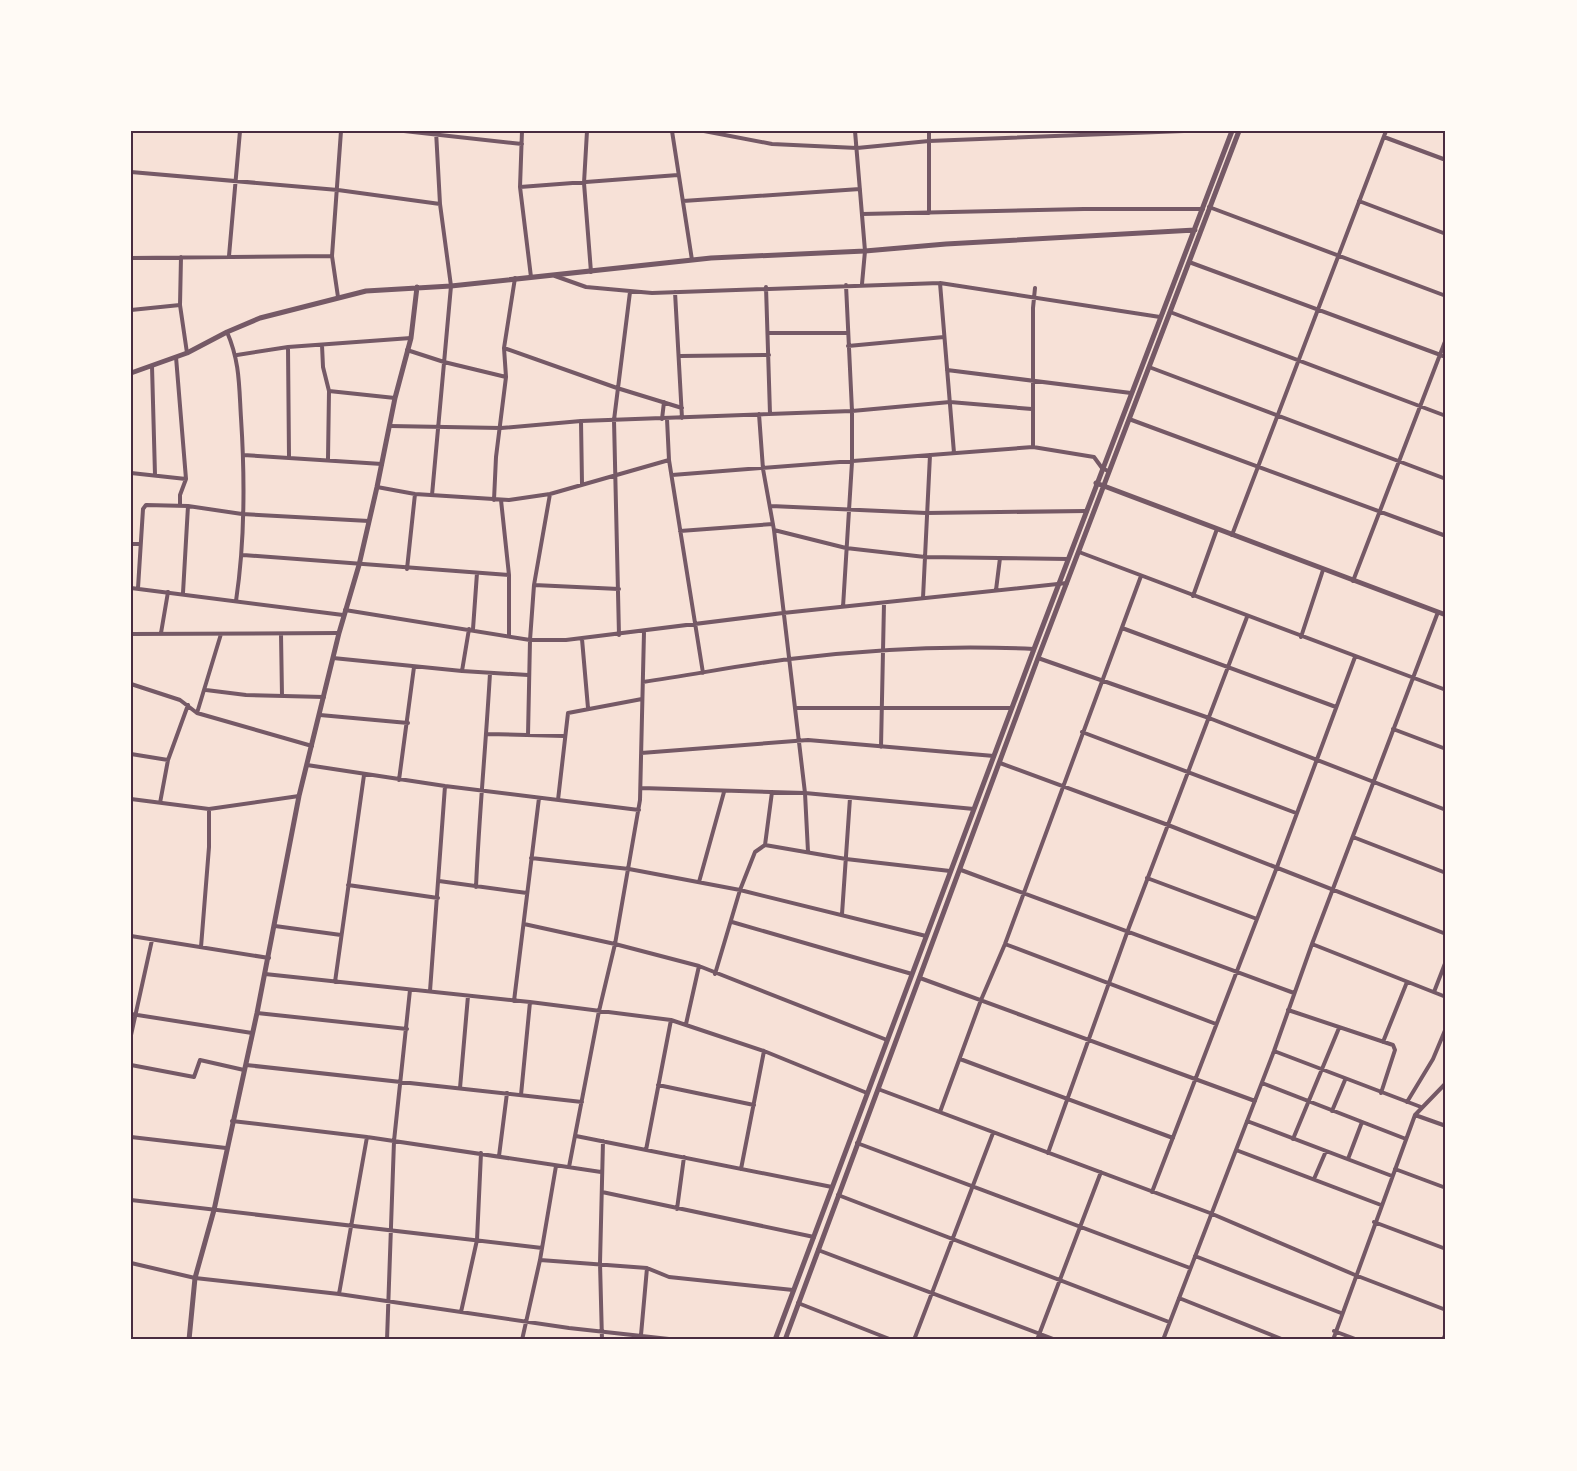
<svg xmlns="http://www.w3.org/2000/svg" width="1577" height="1471" font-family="Inter,sans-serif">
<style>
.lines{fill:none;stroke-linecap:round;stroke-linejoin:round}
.minor{stroke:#755966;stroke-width:4}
.tertiary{stroke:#755966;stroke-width:5}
.neatline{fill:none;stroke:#4a2c40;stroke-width:2}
</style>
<rect width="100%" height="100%" fill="#f7e1d7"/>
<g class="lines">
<path class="minor" d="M 404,131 L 522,144
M 522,131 L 520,187 L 531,277
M 587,131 L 584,183 L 591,272
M 672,131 L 692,260
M 704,131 L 772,144 L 857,148 L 929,141 L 1184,131
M 855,131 L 865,251 L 862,284
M 1384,137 L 1446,160
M 131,172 L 338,190 L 440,204
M 520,187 L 678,175
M 683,201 L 860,189
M 1359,201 L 1446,234
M 1209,207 L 1446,296
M 929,213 L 929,131
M 862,214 L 1084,209 L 1203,209
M 229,256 L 240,131
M 181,257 L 180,305 L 187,353
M 131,258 L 332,256
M 1189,262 L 1446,357
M 555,276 L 586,287 L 652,293 L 940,283 L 1160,317
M 940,283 L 954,453
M 766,287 L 770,414
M 675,292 L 682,418
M 338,297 L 332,256 L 341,131
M 131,310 L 180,305
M 1170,312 L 1446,416
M 227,332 C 240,362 239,386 241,418 C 245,479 245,541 236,601
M 768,333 L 847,333
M 322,345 L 323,367 L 329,391 L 328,459
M 848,346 L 944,337
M 288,347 L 289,457
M 504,348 L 617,388 L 682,408
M 407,350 L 444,362 L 506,377
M 237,355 L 288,347 L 411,338
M 680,356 L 769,355
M 176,357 L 186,479 L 180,495 L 180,506
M 152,366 L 155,475
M 1149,367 L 1446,479
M 947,370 L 1131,393
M 329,391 L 395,398
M 759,414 L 763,469 L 774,530 L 805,793 L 808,852
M 662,419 L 664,402
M 667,419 L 669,460 L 703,673
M 1129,419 L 1446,536
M 581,421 L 582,484
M 390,426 L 501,428 L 581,421 L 852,411 L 950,402 L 1032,409
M 1033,447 L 1033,308 L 1035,288
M 243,455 L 382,464
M 131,473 L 186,479
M 672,475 L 1033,447 L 1094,457 L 1102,468 L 1108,471
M 377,487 L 415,494 L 509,500 L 550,494 L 669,460
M 432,495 L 451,286 L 440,204 L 436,131
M 494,500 L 496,457 L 506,377 L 504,348 L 515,278
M 501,500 L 509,575 L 509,636
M 771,506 L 926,513 L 1086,511
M 774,530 L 846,548 L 925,557 L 1068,559
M 680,531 L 773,524
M 1232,535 L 1386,131
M 131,544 L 140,544
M 1079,552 L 1446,690
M 243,555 L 509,575
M 407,569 L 415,494
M 1353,581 L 1446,339
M 534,585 L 619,589
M 131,588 L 343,615
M 138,588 L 143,509 L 146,505 L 188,506 L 242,514 L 369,521
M 996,590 L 1000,558
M 183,593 L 188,506
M 1193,596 L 1217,529
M 923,598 L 930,455
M 843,607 L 852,462 L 852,411 L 846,285
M 345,610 L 530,640 L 566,640 L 783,613 L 1067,583
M 1122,628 L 1336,707
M 473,629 L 477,573
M 161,633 L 168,592
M 131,634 L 339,633
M 221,634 L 197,713 L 312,746
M 281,634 L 282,696
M 619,635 L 614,420 L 630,292
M 1301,637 L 1323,570
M 582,639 L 588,708
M 333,658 L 462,671 L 528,675
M 1038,658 L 1209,718 L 1446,810
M 462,671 L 469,629
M 643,682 C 692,675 741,665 790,659 C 870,649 953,645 1034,649
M 131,684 L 180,700 L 197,713
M 206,690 L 246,695 L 324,697
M 795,708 L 1011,708
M 320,715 L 408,723
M 1393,729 L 1446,749
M 1082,732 L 1296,813
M 487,734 L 564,736
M 528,735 L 530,640 L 534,585 L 550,494
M 881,747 L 884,603
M 641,753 L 808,740 L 994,756
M 131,754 L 168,760
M 1000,763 L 1168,825 L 1446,934
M 307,765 L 445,786 L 639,810
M 399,780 L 414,667
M 641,788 L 805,793 L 974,809
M 131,799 L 209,809 L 299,796
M 558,800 L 568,713 L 642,699
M 160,803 L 168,760 L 188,705
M 1353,837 L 1446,873
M 765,845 L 846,859 L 950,871
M 531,858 L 629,869 L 740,890 L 926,936
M 961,870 L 1294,993
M 1147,878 L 1257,919
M 439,881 L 527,893
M 699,882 L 724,792
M 348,885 L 438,898
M 476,887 C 479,815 486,744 490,673
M 842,914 L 850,798
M 732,922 L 912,974
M 524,924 L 615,944 L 699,966 L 887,1040
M 275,926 L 341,935
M 131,936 L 269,958
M 1005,944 L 1216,1024
M 1312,944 L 1446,997
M 201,947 L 209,847 L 209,809
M 265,974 L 530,1002 L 671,1020 L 764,1051 L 867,1093
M 715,974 L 740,890 L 755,852 L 765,845 L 772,792
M 920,978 L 1255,1101
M 335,982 L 364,775
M 430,991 L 445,786
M 1434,992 L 1446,961
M 514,1001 L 539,798
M 1288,1010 L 1393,1045 L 1395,1050 L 1381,1093
M 257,1013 L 407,1029
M 131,1014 L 252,1033
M 686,1024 L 699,966
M 131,1035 L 152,940
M 1383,1042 L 1407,982
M 1274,1051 L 1421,1107
M 960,1059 L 1173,1138
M 131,1065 L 194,1077 L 200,1060 L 244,1070
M 246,1065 L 582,1102
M 1262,1083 L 1406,1139
M 658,1085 L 754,1105
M 460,1088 L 468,996
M 878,1089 L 1210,1213 L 1355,1275 L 1446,1310
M 521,1095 L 530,1002
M 1407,1102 L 1433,1059 L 1446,1028
M 1332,1111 L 1345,1080
M 940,1112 L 981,1000 L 1005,944 L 1141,576
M 1415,1115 L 1446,1126
M 232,1121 L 367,1137 L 601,1172
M 1247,1121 L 1392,1176
M 576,1136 L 832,1187
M 131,1137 L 226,1148
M 1293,1139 L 1339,1028
M 857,1143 L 1190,1268
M 646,1150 L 671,1020
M 1236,1150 L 1381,1205
M 1048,1153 L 1128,930 L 1247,617
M 499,1156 L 507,1093
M 1348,1159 L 1362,1122
M 569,1167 L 599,1011 L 615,944 L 640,800 L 644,632
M 741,1169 L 764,1051
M 1395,1169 L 1446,1188
M 1314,1179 L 1326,1151
M 602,1192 L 814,1237
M 1152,1192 L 1277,867 L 1355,657
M 838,1195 L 1169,1322
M 131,1200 L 542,1248
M 677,1209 L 684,1157
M 1374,1222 L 1446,1249
M 818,1250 L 1056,1340
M 1195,1256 L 1341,1313
M 540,1260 L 647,1268 L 669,1277 L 793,1290
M 131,1263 L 195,1278 L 339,1294 L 569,1328 L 678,1340
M 339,1294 L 367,1137
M 1179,1298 L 1284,1340
M 798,1303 L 892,1340
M 461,1312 L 477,1240 L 481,1153
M 1334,1331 L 1358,1340
M 641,1335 L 647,1268
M 387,1340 L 394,1141 L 410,990
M 522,1340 L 540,1260 L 556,1166
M 602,1340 L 600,1263 L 603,1141
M 914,1340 L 993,1133
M 1037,1340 L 1101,1172
M 1163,1340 L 1274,1051 L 1312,944 L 1438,612
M 1333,1340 L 1415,1115 L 1446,1083
M 1443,1340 L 1446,1333"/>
<path class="tertiary" d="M 131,373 L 187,353 L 227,332 L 260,318 L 366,291 L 451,286 L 711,258 L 865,251 L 946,244 L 1195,230
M 1096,483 L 1446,615
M 189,1340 L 195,1278 L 214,1210 L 257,1013 L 299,796 L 339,633 L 359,565 L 377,487 L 395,398 L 411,338 L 417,287
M 775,1340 L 1034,649 L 1232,131
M 785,1340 L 1038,658 L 1239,131"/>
</g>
<rect width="1577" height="1471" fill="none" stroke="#fffaf5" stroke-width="265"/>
<rect x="132" y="132" width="1312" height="1206" class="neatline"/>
</svg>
